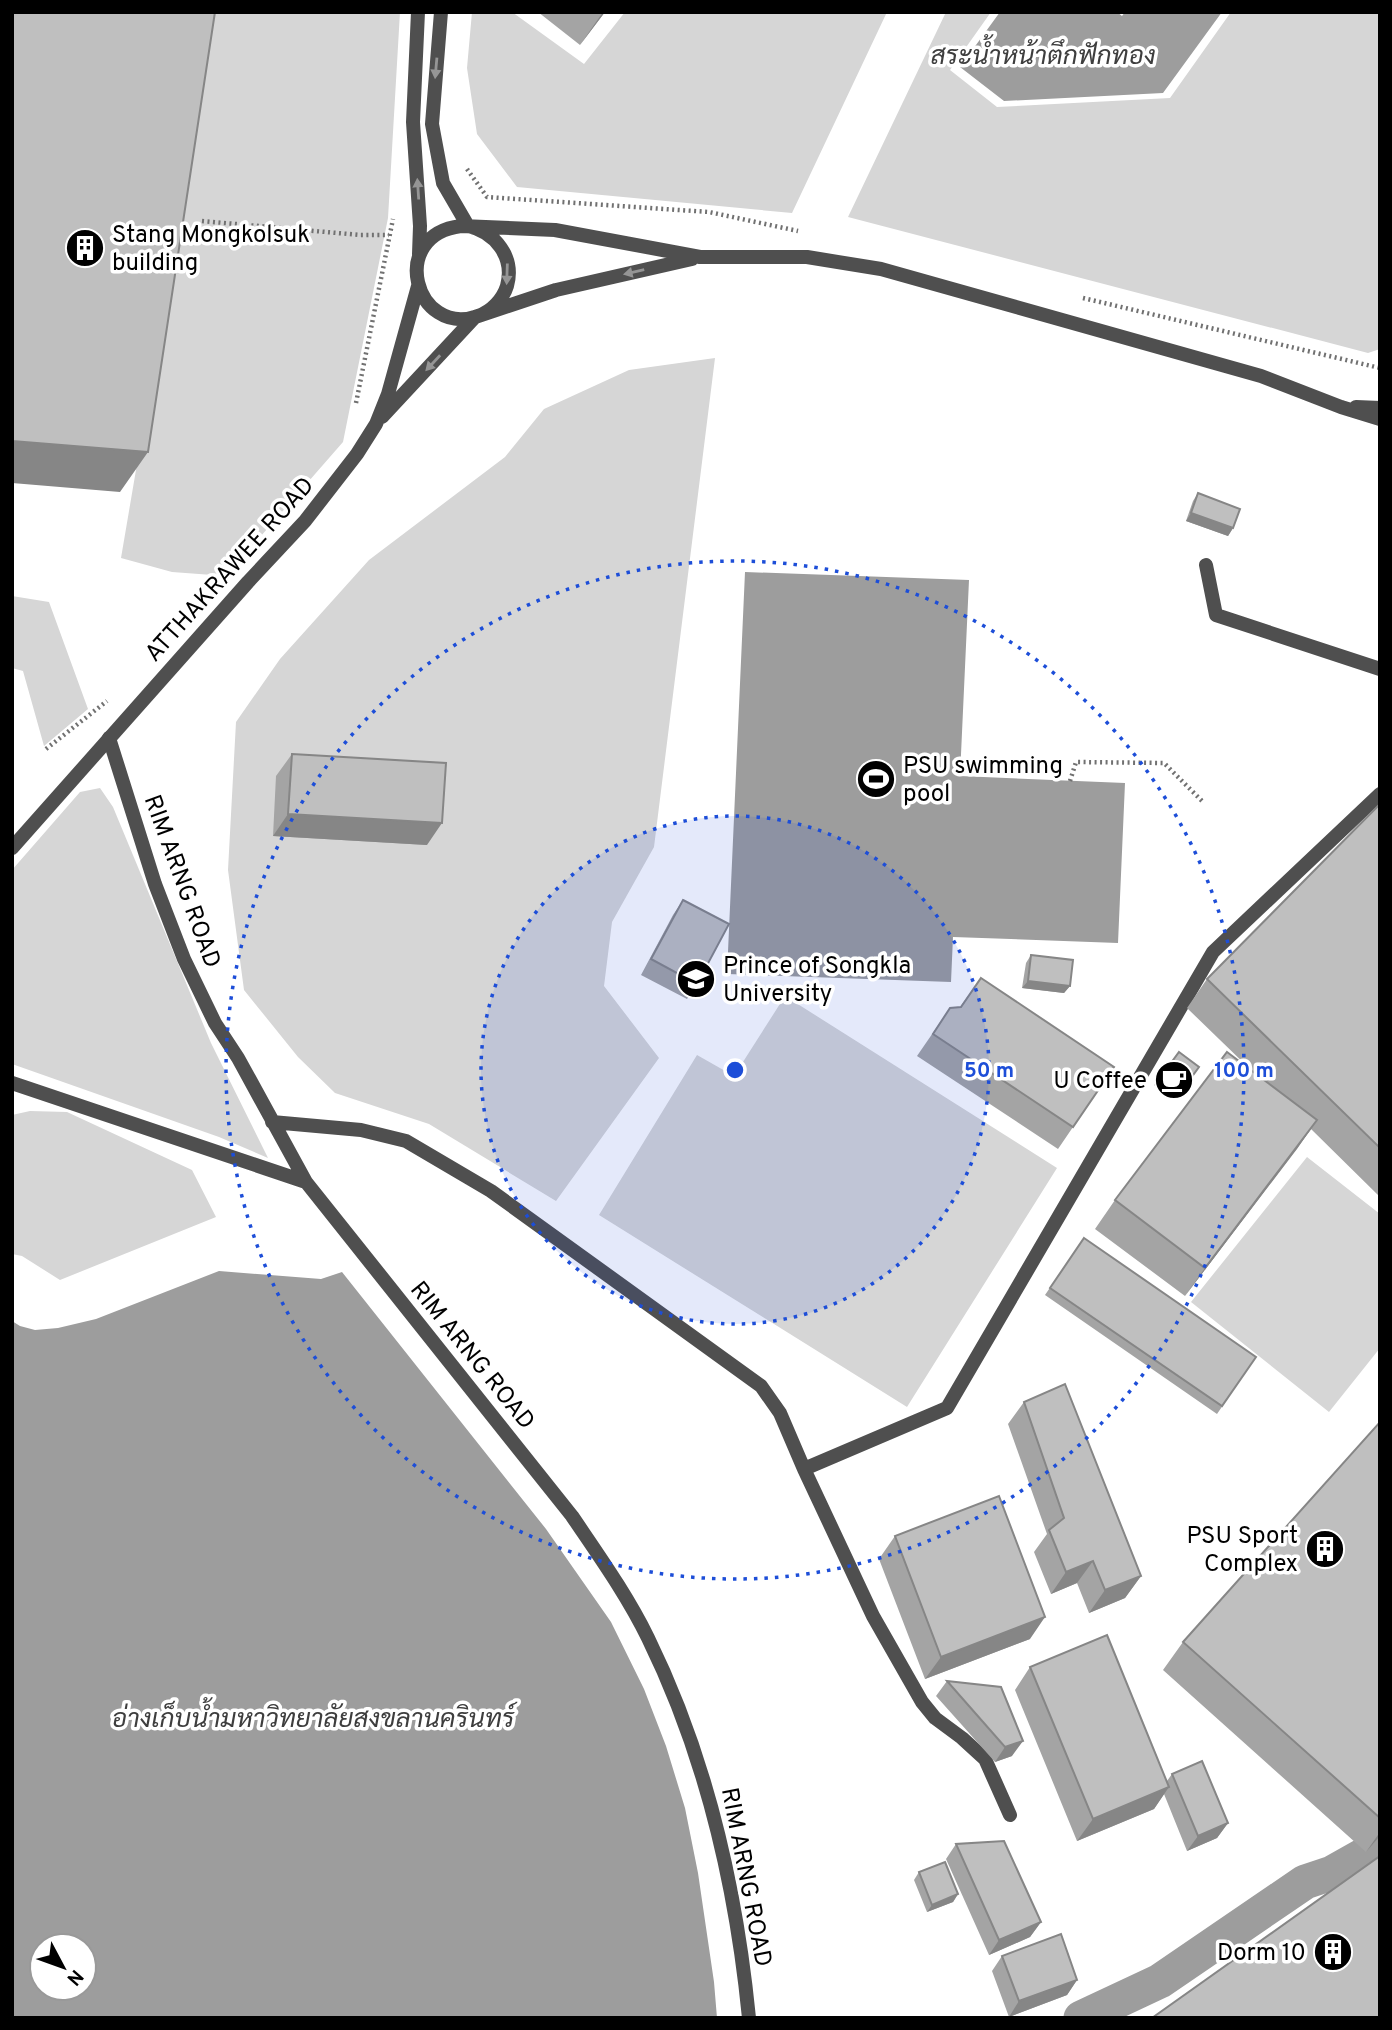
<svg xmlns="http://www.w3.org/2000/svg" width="1392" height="2030" font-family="Overpass,Sarabun,sans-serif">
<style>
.green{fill:#d6d6d6}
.water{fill:#9d9d9d;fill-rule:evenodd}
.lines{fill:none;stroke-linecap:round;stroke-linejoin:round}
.canal{stroke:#9d9d9d;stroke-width:35}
.path{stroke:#717171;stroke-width:4.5;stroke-dasharray:2 3.5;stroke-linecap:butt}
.service{stroke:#4f4f4f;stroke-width:14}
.minor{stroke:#4f4f4f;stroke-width:14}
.wall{fill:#a4a4a4}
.shaded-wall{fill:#868686}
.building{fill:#bfbfbf;stroke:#868686;stroke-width:2}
.oneway{fill:#959595}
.ring{fill:none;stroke:#1d4ed8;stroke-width:3.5;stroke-dasharray:3.5 7}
.labels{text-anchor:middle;stroke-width:7;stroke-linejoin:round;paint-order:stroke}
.poi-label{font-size:24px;fill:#000;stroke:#fff;text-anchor:start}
.street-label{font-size:24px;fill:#000;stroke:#fff}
.water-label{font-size:26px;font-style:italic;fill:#3e3e3e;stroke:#fff}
.centre{fill:#1d4ed8;stroke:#fff;stroke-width:3.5}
.ring-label{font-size:21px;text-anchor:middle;font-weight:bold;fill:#1d4ed8;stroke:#fff;stroke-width:7;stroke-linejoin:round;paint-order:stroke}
</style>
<rect width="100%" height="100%" fill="#fff"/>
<path class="green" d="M 214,12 L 400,12 L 388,218 L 343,442 L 226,576 L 172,572 L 121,558 Z
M 472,12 L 512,12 L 584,64 L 625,12 L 887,12 L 792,213 L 517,187 L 477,134 L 467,68 Z
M 946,12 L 991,12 L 950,70 L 997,107 L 1170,98 L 1231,12 L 1380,12 L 1380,349 L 1368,353 L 848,217 Z
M 715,358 L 654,847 L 612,922 L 604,986 L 659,1058 L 556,1201 L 429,1124 L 335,1093 L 298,1057 L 244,990 L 228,870 L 236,722 L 280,659 L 369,560 L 505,457 L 544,409 L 629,370 Z
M 12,596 L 49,602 L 88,709 L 44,746 L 23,671 L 12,668 Z
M 100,788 L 113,807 L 211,1043 L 268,1158 L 219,1137 L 12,1064 L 12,870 L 80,792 Z
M 785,996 L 1057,1168 L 907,1407 L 599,1215 L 697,1055 L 734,1076 Z
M 30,1111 L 67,1112 L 192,1170 L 216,1217 L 60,1280 L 22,1256 L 12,1254 L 12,1115 Z
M 1307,1157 L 1380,1214 L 1380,1348 L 1329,1412 L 1191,1302 Z"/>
<path class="water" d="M 1000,12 L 1117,12 L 1122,16 L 1125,12 L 1222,12 L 1163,93 L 1004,101 L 960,67 Z
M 745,572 L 969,580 L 960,776 L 1125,783 L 1118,943 L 953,937 L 951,982 L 727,974 Z
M 219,1271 L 321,1279 L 342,1272 L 546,1529 L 611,1622 L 644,1689 L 666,1746 L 685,1808 L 698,1873 L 714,1982 L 717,2018 L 12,2018 L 12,1321 L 20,1326 L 35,1330 L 58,1328 L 96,1319 ZM 42,1946 L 84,1946 L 84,1988 L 42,1988 Z"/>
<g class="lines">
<path class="canal" d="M 1081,2018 L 1160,1981 L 1305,1882 L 1332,1873 L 1380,1846"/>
<path class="path" d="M 467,169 L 487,197 L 709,212 L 798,231
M 202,221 L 360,235 L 389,235
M 1083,298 L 1380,368
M 356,403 L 393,219
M 46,749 L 107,701
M 1070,781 L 1076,762 L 1164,763 L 1202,801"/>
<path class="service" d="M 1206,565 L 1216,615 L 1380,669
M 109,738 L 155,884 L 184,959 L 215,1023 L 238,1058 L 306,1182 L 572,1516 C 599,1556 627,1595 648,1638 C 707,1758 736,1886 749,2018
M 12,1083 L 306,1182
M 272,1122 L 361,1130 L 406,1141 L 491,1191 L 761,1386 L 780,1413 L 804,1469 L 873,1616 L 922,1702 L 935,1718 L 962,1738 L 985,1759 L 1010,1815
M 804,1469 L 947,1408 L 1213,952 L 1380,794"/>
<path class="minor" d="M 418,12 L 413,122 L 420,226 L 419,254
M 441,12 L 432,124 L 443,183 L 468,226
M 468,226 C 495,232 515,257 507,286 C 503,299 492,311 478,316 C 415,338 387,235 461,226 L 555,230 L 700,257 L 807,257 L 881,269 L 1261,376 L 1341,407 L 1380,419
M 1356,407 L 1380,408
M 382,417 L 475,317 L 556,290 L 692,259
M 12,848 L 248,582 L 305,521 L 357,454 L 376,424 L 388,394 L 418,286"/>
</g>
<path class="wall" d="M 538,12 L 605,12 L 580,45 Z
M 1198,493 L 1233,528 L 1228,536 L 1186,521 L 1193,501 Z
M 292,754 L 427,845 L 273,836 L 276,776 Z
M 1380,804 L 1380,1197 L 1311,1129 L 1185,1296 L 1095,1229 L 1115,1200 L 1251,1070 L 1187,1008 L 1207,979 Z
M 683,900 L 697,984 L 687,999 L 641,975 L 673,915 Z
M 1031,955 L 1070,986 L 1064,993 L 1022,988 L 1026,963 Z
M 981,978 L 1073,1127 L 1058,1149 L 917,1056 L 950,1008 L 960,1007 Z
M 1179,1052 L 1199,1067 L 1174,1100 L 1154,1085 Z
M 1084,1238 L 1256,1357 L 1217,1414 L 1045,1295 Z
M 1024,1402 L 1141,1576 L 1125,1598 L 1089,1613 L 1077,1583 L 1051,1594 L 1034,1552 L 1047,1534 L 1008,1424 Z
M 1380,1422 L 1380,1836 L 1366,1852 L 1163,1670 L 1183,1642 Z
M 895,1536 L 1030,1639 L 925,1679 L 879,1559 Z
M 1030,1667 L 1167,1781 L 1172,1774 L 1228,1823 L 1217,1838 L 1187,1851 L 1164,1794 L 1154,1809 L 1077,1841 L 1015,1690 Z
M 947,1681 L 1012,1756 L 995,1762 L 936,1696 Z
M 956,1844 L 1041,1922 L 1030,1937 L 989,1955 L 946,1859 Z
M 919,1872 L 958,1894 L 953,1902 L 927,1912 L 914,1880 Z
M 1002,1956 L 1077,1980 L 1067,1995 L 1009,2017 L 992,1971 Z"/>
<path class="shaded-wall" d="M 603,12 L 605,12 L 580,45 Z
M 12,441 L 148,452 L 120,492 L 12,483 Z
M 1191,513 L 1233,528 L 1228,536 L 1186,521 Z
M 288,814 L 442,823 L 427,845 L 273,836 Z
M 1028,981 L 1070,986 L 1064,993 L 1022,988 Z
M 1317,1120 L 1297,1149 L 1185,1296 L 1205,1268 Z
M 1093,1561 L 1077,1583 L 1051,1594 L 1066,1572 Z
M 1141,1576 L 1125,1598 L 1089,1613 L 1105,1590 Z
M 1045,1617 L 1030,1639 L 925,1679 L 941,1657 Z
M 1023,1741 L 1012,1756 L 995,1762 L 1005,1747 Z
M 1169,1787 L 1154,1809 L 1077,1841 L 1093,1819 Z
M 1228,1823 L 1217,1838 L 1187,1851 L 1198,1836 Z
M 1380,1832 L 1380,1836 L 1366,1852 Z
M 958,1894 L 953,1902 L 927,1912 L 932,1905 Z
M 1041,1922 L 1030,1937 L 989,1955 L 999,1940 Z
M 1077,1980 L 1067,1995 L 1009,2017 L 1019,2001 Z"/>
<path class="building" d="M 12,12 L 215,12 L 148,452 L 12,441 Z
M 1198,493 L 1240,509 L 1233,528 L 1191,513 Z
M 292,754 L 446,763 L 442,823 L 288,814 Z
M 1380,804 L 1380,1148 L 1207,979 Z
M 683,900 L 729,924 L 697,984 L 651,959 Z
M 1031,955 L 1073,960 L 1070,986 L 1028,981 Z
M 981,978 L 1114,1067 L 1073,1127 L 933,1034 L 950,1008 L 961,1007 Z
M 1179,1052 L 1199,1067 L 1180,1093 L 1160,1078 Z
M 1227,1052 L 1317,1120 L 1205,1268 L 1115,1200 Z
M 1084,1238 L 1256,1357 L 1222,1406 L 1050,1288 Z
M 1065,1384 L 1141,1576 L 1105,1590 L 1093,1561 L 1066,1572 L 1049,1530 L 1064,1518 L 1024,1402 Z
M 1380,1422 L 1380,1818 L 1183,1642 Z
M 999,1496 L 1045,1617 L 941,1657 L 895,1536 Z
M 1107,1635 L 1169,1787 L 1093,1819 L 1030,1667 Z
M 947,1681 L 1001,1687 L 1023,1741 L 1005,1747 Z
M 1202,1761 L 1228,1823 L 1198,1836 L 1172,1774 Z
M 1004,1841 L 1041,1922 L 999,1940 L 956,1844 Z
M 1380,1856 L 1380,2017 L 1152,2018 Z
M 945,1862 L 958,1894 L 932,1905 L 919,1872 Z
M 1061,1934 L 1077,1980 L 1019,2001 L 1002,1956 Z"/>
<defs><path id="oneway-solid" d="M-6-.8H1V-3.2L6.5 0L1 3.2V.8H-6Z" transform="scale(1.75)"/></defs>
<g class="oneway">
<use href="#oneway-solid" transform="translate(436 68) rotate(95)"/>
<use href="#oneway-solid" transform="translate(418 189) rotate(-94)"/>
<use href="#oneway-solid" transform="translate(634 272) rotate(167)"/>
<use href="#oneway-solid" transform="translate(507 274) rotate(92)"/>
<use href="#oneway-solid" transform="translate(433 363) rotate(133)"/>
</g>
<circle cx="735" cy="1070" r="254" fill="#1d4ed8" fill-opacity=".12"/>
<g class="ring">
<circle cx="735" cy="1070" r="254"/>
<circle cx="735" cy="1070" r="509"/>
</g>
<defs>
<g id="building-disc" transform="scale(2.0125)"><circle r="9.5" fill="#000" stroke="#fff"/><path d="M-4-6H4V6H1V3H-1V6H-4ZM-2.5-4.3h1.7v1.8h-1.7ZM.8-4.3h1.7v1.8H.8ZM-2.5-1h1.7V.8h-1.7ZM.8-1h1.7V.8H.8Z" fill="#fff"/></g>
<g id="stadium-disc" transform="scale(2.0125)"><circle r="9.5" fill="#000" stroke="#fff"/><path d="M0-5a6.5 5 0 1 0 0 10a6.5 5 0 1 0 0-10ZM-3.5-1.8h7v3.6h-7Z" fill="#fff"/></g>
<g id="university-disc" transform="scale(2.0125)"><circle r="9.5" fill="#000" stroke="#fff"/><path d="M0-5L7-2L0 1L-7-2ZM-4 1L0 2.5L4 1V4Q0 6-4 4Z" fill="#fff"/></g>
<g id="cafe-disc" transform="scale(2.0125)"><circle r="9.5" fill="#000" stroke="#fff"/><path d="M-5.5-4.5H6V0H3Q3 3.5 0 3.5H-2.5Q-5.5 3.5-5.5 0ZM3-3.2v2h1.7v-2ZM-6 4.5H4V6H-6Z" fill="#fff"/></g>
</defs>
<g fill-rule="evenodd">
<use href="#building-disc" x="85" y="248"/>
<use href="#stadium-disc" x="876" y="779"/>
<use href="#university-disc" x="696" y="979"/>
<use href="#cafe-disc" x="1174" y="1080"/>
<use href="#building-disc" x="1325" y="1549"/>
<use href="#building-disc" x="1333" y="1952"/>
</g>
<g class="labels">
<g class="poi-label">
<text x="112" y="242">Stang Mongkolsuk<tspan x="112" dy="28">building</tspan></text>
<text x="903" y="773">PSU swimming<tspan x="903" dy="28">pool</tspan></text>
<text x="723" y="973">Prince of Songkla<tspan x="723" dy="28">University</tspan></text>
<text x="1147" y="1088" text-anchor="end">U Coffee</text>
<text x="1298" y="1543" text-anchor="end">PSU Sport<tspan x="1298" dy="28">Complex</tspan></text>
<text x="1306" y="1960" text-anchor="end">Dorm 10</text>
</g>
<g class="street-label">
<text transform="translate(229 569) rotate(-48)" y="8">ATTHAKRAWEE ROAD</text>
<text transform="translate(183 881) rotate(70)" y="8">RIM ARNG ROAD</text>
<text transform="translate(473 1355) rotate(51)" y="8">RIM ARNG ROAD</text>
<text transform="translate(747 1877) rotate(79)" y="8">RIM ARNG ROAD</text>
</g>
<g class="water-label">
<text x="1043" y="64">สระน้ำหน้าตึกฟักทอง</text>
<text x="313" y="1727">อ่างเก็บน้ำมหาวิทยาลัยสงขลานครินทร์</text>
</g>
</g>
<circle cx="735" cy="1070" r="10" class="centre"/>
<g class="ring-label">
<text x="989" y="1077">50 m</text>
<text x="1244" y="1077">100 m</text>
</g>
<rect width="1392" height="2030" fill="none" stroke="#000000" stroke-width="28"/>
<g transform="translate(63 1967) rotate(131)"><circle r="33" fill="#ffffff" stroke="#999999" stroke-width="2"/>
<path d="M0-5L12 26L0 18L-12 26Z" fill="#000000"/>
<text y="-10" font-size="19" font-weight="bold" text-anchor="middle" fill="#000000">N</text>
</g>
</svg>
